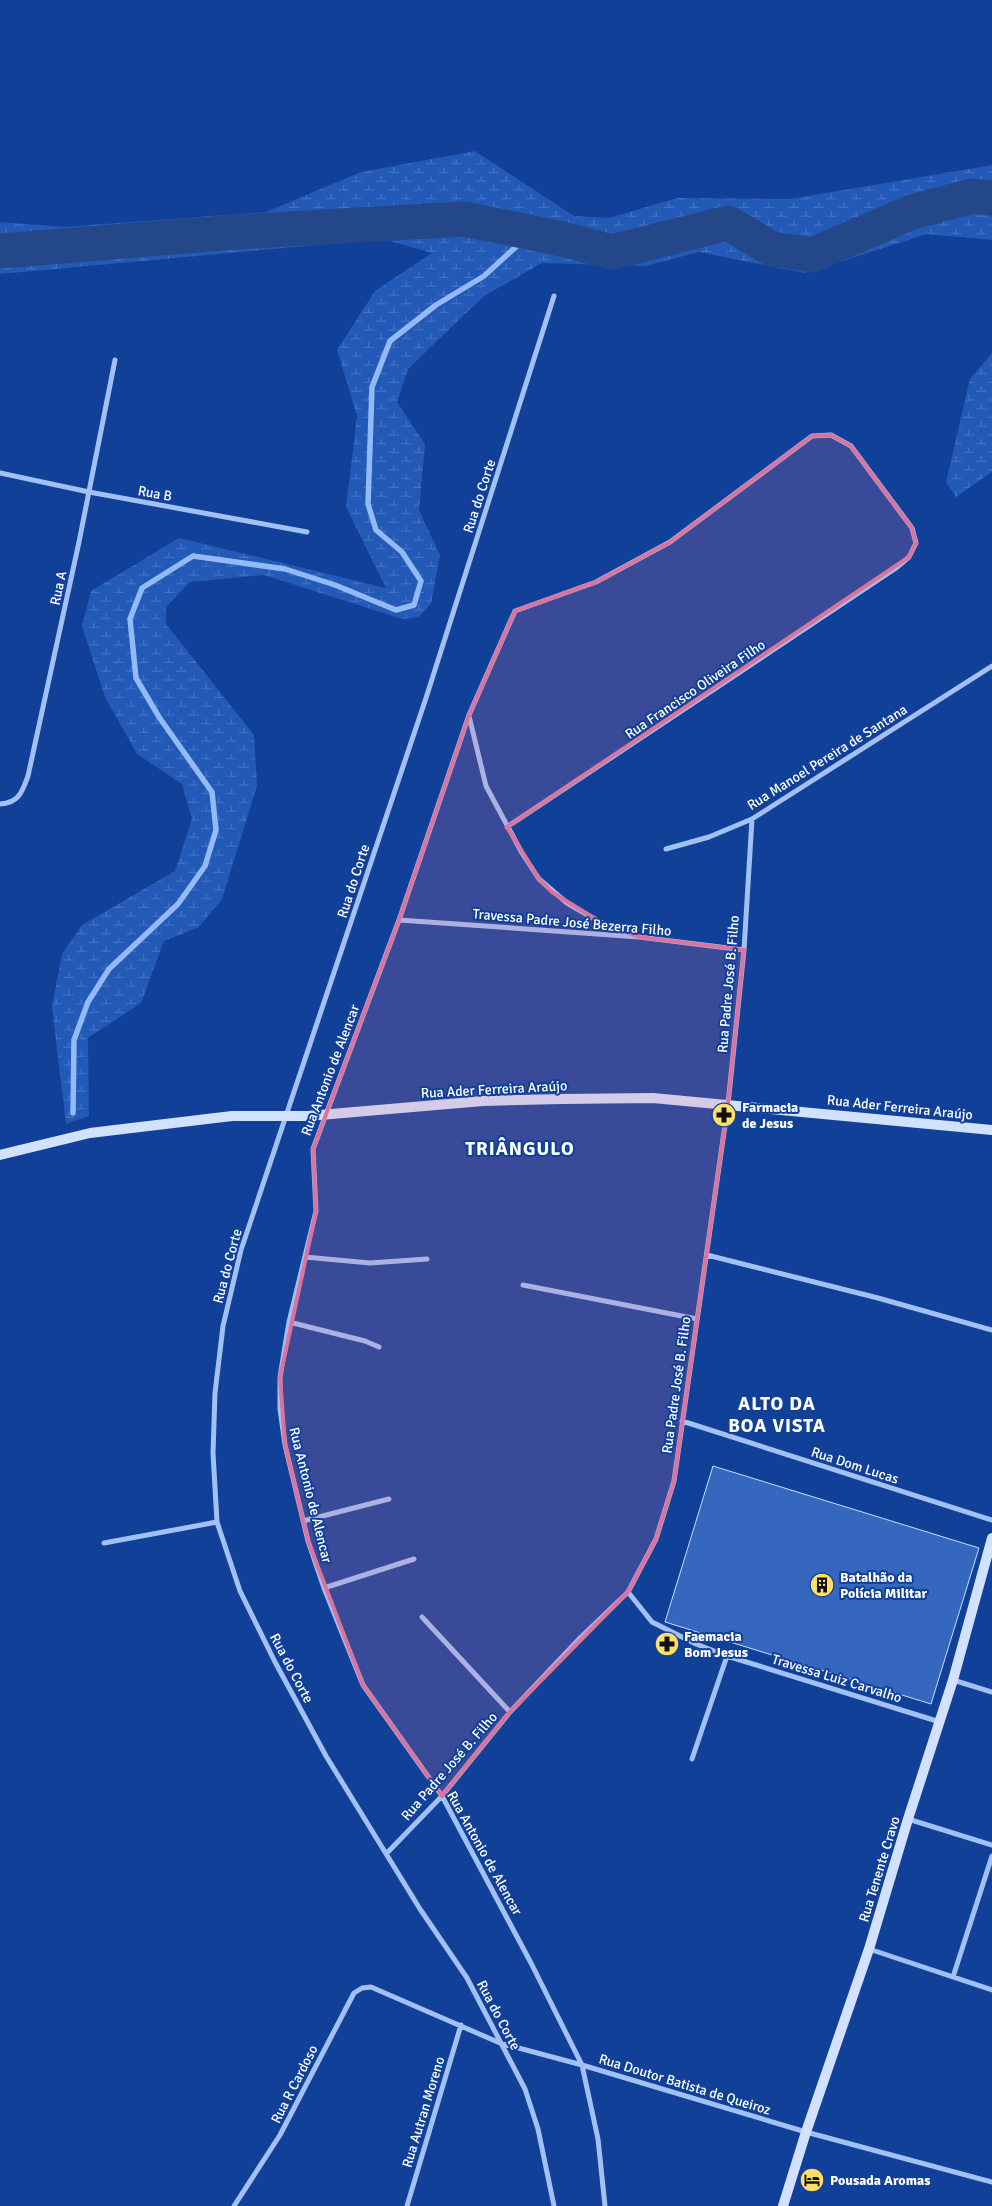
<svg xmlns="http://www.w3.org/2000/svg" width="992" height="2206" font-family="Signika,sans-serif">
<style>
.wetland{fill:url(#wetland-marsh)}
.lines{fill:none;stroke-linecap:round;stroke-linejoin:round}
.stream{stroke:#94b9f7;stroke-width:5.5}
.river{stroke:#244789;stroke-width:35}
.building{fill:#3567be;stroke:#caddfe}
.street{stroke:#a2c0f4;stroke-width:5}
.secondary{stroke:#d2e1fd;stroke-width:10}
.marked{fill:#da749d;fill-opacity:0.2;stroke:#da749d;stroke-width:4;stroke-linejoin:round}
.labels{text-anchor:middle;stroke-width:4;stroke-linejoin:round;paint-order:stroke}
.street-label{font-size:14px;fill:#fff;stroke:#114098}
.poi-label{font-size:14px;font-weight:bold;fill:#fff;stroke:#114098;text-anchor:start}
.district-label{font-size:19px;font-weight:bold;letter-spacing:1px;fill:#fff;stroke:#114098}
</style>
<defs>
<pattern id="wetland-marsh" width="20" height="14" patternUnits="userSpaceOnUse" patternTransform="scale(1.25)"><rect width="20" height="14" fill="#2359b7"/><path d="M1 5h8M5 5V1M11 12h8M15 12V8" fill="none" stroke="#4472c2"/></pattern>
</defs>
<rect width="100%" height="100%" fill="#114098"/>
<path class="wetland" d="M 475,151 L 574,216 L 609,218 L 677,198 L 790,199 L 992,165 L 992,240 L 927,234 L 805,273 L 699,252 L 645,266 L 542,263 L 484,296 L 408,369 L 397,402 L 425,444 L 419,510 L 440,555 L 431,604 L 419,617 L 402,619 L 264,575 L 190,582 L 166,607 L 166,624 L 254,735 L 257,786 L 222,899 L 199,927 L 164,941 L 141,1003 L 88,1038 L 89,1116 L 66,1124 L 52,1007 L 62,954 L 82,925 L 175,871 L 192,819 L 182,784 L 137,754 L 105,697 L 82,626 L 91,591 L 179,538 L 386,588 L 346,507 L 357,416 L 337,350 L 375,291 L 432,253 L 383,239 L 0,274 L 0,222 L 64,227 L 266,212 L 361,172 Z
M 992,353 L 992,472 L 956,497 L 946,482 L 970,379 Z"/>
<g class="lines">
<path class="stream" d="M 73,1113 L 74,1040 L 88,1002 L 109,969 L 178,904 L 205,866 L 216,830 L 212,792 L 159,717 L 136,678 L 130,619 L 142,588 L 193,556 L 285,569 L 335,585 L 396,610 L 414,605 L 421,581 L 402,552 L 376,530 L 368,504 L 372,387 L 390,341 L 436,305 L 484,276 L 531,233"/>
<path class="river" d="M 0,251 L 236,232 L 464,219 L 562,239 L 612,252 L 728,223 L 772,249 L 812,255 L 912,212 L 972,196 L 992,198"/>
</g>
<path class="building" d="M 713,1466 L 979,1548 L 931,1704 L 665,1622 Z"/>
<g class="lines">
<path class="street" d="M 0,473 L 89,492 L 307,532
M 469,716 L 486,786 L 522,853 L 539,879 L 567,903 L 600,922 L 634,935
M 0,804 C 19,803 22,792 28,776 L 79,542 L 115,360
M 507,827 L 896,568 L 909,557 L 916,543 L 912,528 L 851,446 L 831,435 L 812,436 L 670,542 L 596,582 L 515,611 L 469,715 L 399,920 L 313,1149 L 316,1211 L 289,1322 L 280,1377 L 280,1409 L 285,1445 L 308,1541 L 324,1588 L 363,1685 L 442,1796 L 531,1963 L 582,2065 L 598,2139 L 605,2206
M 666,849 L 709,837 L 752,819 L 992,666
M 399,920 L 639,937 L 744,950
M 707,1255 L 878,1298 L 992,1330
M 305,1257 L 370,1263 L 427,1259
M 523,1285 L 697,1319
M 289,1322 L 365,1341 L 379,1347
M 682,1421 L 992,1520
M 303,1521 L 389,1499
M 104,1543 L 217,1522
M 324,1588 L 414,1559
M 628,1592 L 652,1622 L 696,1644 L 727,1656 L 940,1722
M 422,1617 L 510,1712
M 953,1680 L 992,1692
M 692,1759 L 727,1656
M 908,1819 L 992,1845
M 387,1853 L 442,1796 L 510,1712 L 580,1638 L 628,1592 L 656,1539 L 674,1481 L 728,1104 L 744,950 L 752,819
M 869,1949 L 992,1990
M 953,1977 L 992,1856
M 234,2206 L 280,2135 L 354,1993 L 362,1988 L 371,1987 L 500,2043 L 582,2065 L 806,2132 L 992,2182
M 407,2206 L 461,2025
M 554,2206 L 538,2129 L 525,2089 L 467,1978 L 420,1909 L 326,1756 L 275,1662 L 240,1591 L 217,1522 L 213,1453 L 215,1393 L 223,1326 L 241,1250 L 426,698 L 554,296"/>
<path class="secondary" d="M 0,1155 L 90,1133 L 232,1116 L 308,1116 L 483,1101 L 562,1099 L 653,1098 L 992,1130
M 783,2206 L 806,2132 L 869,1949 L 908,1819 L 953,1680 L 992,1538"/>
</g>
<path class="marked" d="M 831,435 L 851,446 L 912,528 L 916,543 L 909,557 L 507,827 L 539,879 L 552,892 L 600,922 L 639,937 L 744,950 L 728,1104 L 674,1481 L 656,1539 L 628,1592 L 510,1712 L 442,1796 L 363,1685 L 308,1541 L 285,1445 L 280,1377 L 316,1211 L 313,1149 L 399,920 L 469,715 L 515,611 L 596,582 L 670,542 L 812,436 Z"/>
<defs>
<g id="pharmacy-disc" transform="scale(1.25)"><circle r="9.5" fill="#ffdf65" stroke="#114098"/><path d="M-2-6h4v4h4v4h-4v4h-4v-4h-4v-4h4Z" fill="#111"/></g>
<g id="building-disc" transform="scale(1.25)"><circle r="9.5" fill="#ffdf65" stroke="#114098"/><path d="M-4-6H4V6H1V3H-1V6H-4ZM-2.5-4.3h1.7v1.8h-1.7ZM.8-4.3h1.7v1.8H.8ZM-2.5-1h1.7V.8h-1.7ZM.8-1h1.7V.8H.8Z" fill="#111"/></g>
<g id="hotel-disc" transform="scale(1.25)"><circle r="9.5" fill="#ffdf65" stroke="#114098"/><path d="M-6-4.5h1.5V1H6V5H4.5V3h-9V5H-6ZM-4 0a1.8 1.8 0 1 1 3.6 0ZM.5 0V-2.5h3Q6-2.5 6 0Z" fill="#111"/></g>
</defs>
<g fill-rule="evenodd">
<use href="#pharmacy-disc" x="724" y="1115"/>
<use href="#building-disc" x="822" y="1585"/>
<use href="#pharmacy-disc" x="667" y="1644"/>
<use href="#hotel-disc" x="812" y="2180"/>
</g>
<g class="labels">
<g class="street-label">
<text transform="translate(155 493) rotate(10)" y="5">Rua B</text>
<text transform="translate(479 496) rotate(-72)" y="5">Rua do Corte</text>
<text transform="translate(58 588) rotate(-78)" y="5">Rua A</text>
<text transform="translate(695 689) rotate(-34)" y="5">Rua Francisco Oliveira Filho</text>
<text transform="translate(827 757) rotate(-32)" y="5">Rua Manoel Pereira de Santana</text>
<text transform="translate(353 881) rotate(-72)" y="5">Rua do Corte</text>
<text transform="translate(572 922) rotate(5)" y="5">Travessa Padre José Bezerra Filho</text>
<text transform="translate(728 984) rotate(-85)" y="5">Rua Padre José B. Filho</text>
<text transform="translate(330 1070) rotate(-69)" y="5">Rua Antonio de Alencar</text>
<text transform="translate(494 1089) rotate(-3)" y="5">Rua Ader Ferreira Araújo</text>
<text transform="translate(900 1107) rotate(6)" y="5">Rua Ader Ferreira Araújo</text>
<text transform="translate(227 1266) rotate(-75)" y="5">Rua do Corte</text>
<text transform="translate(676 1385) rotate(-82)" y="5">Rua Padre José B. Filho</text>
<text transform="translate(855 1465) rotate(18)" y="5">Rua Dom Lucas</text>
<text transform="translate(311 1495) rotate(76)" y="5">Rua Antonio de Alencar</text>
<text transform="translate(292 1668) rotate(62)" y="5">Rua do Corte</text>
<text transform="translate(837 1678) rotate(17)" y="5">Travessa Luiz Carvalho</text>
<text transform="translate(449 1766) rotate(-49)" y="5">Rua Padre José B. Filho</text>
<text transform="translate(485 1853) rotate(61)" y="5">Rua Antonio de Alencar</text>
<text transform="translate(879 1869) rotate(-73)" y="5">Rua Tenente Cravo</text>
<text transform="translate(499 2015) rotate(62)" y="5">Rua do Corte</text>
<text transform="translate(294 2084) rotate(-63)" y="5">Rua R Cardoso</text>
<text transform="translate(685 2084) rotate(17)" y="5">Rua Doutor Batista de Queiroz</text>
<text transform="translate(423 2112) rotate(-73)" y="5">Rua Autran Moreno</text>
</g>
<g class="poi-label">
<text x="742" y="1112">Farmacia<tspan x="742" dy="16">de Jesus</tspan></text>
<text x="840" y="1582">Batalhão da<tspan x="840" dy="16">Polícia Militar</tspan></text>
<text x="684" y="1641">Faemacia<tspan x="684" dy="16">Bom Jesus</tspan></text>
<text x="830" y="2185">Pousada Aromas</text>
</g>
<g class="district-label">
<text x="520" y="1155">TRIÂNGULO</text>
<text x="777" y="1410">ALTO DA<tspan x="777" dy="22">BOA VISTA</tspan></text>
</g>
</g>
</svg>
